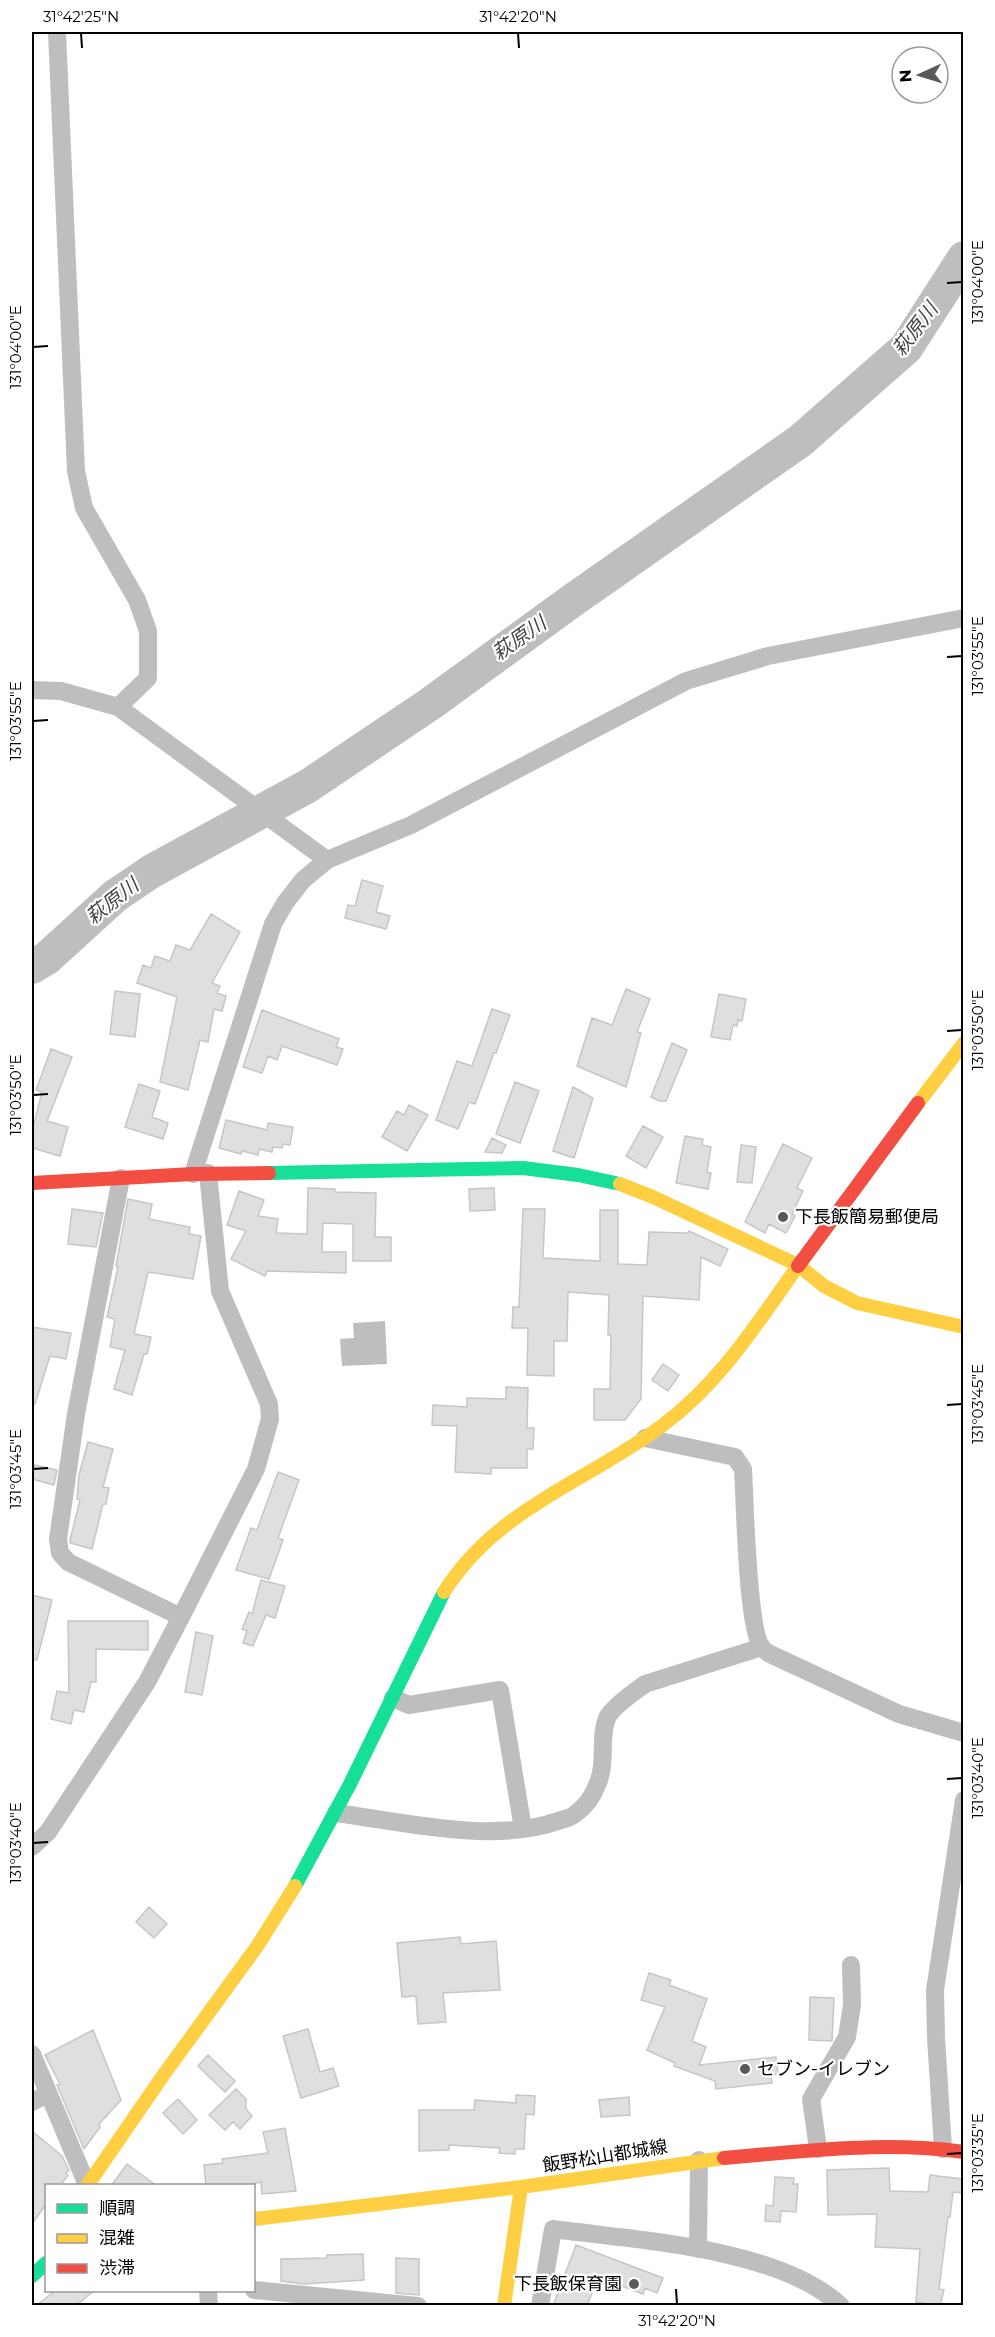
<svg xmlns="http://www.w3.org/2000/svg" width="995" height="2337" font-family="Montserrat,'Noto Sans JP',sans-serif">
<style>
.water{fill:#bebebe}
.lines{fill:none;stroke-linecap:round;stroke-linejoin:round}
.river{stroke:#bebebe;stroke-width:34}
.building{fill:#dfdfdf;stroke:#c6c6c6;stroke-width:1.5}
.street{stroke:#bebebe;stroke-width:18}
.fast{stroke:#16e098;stroke-width:14}
.slow{stroke:#ffcf43;stroke-width:14}
.jam{stroke:#f24e42;stroke-width:14}
.ticks{fill:none;stroke:#000;stroke-width:2}
.poi-dot{fill:#595959;stroke:#fff;stroke-width:2}
.labels{text-anchor:middle;stroke-width:4.5;stroke-linejoin:round;paint-order:stroke}
.poi-label{font-size:18px;fill:#000;stroke:#fff;text-anchor:start}
.street-label{font-size:18px;fill:#000;stroke:#fff}
.water-label{font-size:20px;font-style:italic;fill:#434343;stroke:#fff}
.neatline{fill:none;stroke:#000;stroke-width:2}
.ticks-label{font-size:15px;text-anchor:middle;fill:#000}
</style>
<rect width="100%" height="100%" fill="#fff"/>
<path class="water" d="M 385,1321 L 387,1364 L 342,1366 L 340,1339 L 354,1338 L 353,1323 Z"/>
<g class="lines">
<path class="river" d="M 32,967 L 47,958 L 115,896 L 152,871 L 308,786 L 430,704 L 573,600 L 800,441 L 906,348 L 964,258"/>
</g>
<path class="building" d="M 362,880 L 383,886 L 376,912 L 390,916 L 386,929 L 345,918 L 348,905 L 355,906 Z
M 211,914 L 240,932 L 212,983 L 220,986 L 217,993 L 226,996 L 222,1011 L 214,1009 L 208,1042 L 200,1040 L 188,1090 L 160,1082 L 177,997 L 137,983 L 143,965 L 151,968 L 155,956 L 170,961 L 176,945 L 190,950 Z
M 626,989 L 650,999 L 637,1032 L 641,1033 L 626,1087 L 577,1066 L 592,1018 L 612,1025 Z
M 115,991 L 140,994 L 135,1037 L 110,1034 Z
M 719,994 L 746,999 L 742,1021 L 738,1020 L 737,1026 L 733,1025 L 730,1040 L 711,1037 Z
M 492,1009 L 510,1015 L 496,1053 L 494,1053 L 475,1104 L 469,1102 L 458,1129 L 436,1120 L 457,1061 L 472,1066 Z
M 262,1010 L 339,1039 L 336,1047 L 343,1049 L 337,1065 L 282,1046 L 277,1060 L 268,1056 L 262,1073 L 243,1067 Z
M 672,1043 L 687,1050 L 666,1101 L 660,1101 L 651,1097 Z
M 51,1049 L 72,1057 L 47,1121 L 68,1127 L 60,1156 L 32,1148 L 32,1131 L 42,1092 L 36,1090 Z
M 515,1082 L 539,1091 L 520,1143 L 496,1134 Z
M 139,1084 L 160,1091 L 152,1117 L 168,1123 L 163,1139 L 125,1127 Z
M 573,1087 L 593,1098 L 574,1158 L 553,1151 Z
M 409,1105 L 428,1115 L 407,1151 L 382,1137 L 397,1111 L 404,1115 Z
M 226,1120 L 267,1130 L 268,1123 L 293,1127 L 290,1145 L 283,1144 L 282,1148 L 273,1147 L 272,1152 L 259,1149 L 258,1155 L 242,1151 L 241,1154 L 219,1148 Z
M 643,1126 L 663,1137 L 646,1168 L 626,1156 Z
M 685,1136 L 703,1139 L 702,1145 L 711,1147 L 707,1172 L 711,1173 L 708,1189 L 676,1183 Z
M 492,1138 L 506,1145 L 502,1153 L 485,1152 Z
M 783,1144 L 812,1158 L 797,1188 L 803,1191 L 792,1214 L 795,1216 L 786,1233 L 769,1224 L 765,1233 L 745,1222 Z
M 741,1145 L 756,1147 L 752,1183 L 737,1182 Z
M 308,1188 L 335,1189 L 335,1192 L 376,1193 L 375,1237 L 391,1237 L 391,1261 L 353,1261 L 353,1224 L 323,1223 L 322,1252 L 346,1252 L 346,1273 L 267,1271 L 265,1276 L 231,1259 L 246,1231 L 227,1225 L 239,1191 L 264,1200 L 258,1216 L 278,1219 L 276,1233 L 307,1234 Z
M 494,1188 L 495,1210 L 470,1211 L 469,1189 Z
M 128,1199 L 152,1204 L 149,1219 L 190,1227 L 189,1234 L 201,1236 L 193,1279 L 148,1272 L 134,1334 L 151,1337 L 147,1354 L 144,1354 L 132,1395 L 114,1389 L 125,1350 L 110,1347 L 115,1319 L 107,1317 L 118,1267 L 116,1266 Z
M 72,1209 L 103,1213 L 96,1247 L 68,1244 Z
M 523,1209 L 545,1209 L 543,1258 L 600,1261 L 600,1210 L 618,1210 L 618,1264 L 647,1265 L 649,1232 L 688,1233 L 689,1231 L 728,1249 L 720,1266 L 701,1257 L 699,1300 L 643,1296 L 641,1399 L 625,1420 L 594,1420 L 594,1389 L 610,1389 L 611,1335 L 608,1335 L 609,1295 L 568,1292 L 567,1341 L 554,1341 L 554,1376 L 527,1375 L 528,1328 L 512,1328 L 513,1307 L 519,1307 Z
M 32,1327 L 71,1333 L 66,1359 L 50,1356 L 35,1404 L 32,1404 Z
M 663,1364 L 679,1375 L 668,1391 L 652,1380 Z
M 506,1387 L 528,1388 L 527,1428 L 534,1428 L 533,1449 L 527,1449 L 527,1468 L 491,1468 L 491,1474 L 455,1472 L 457,1426 L 432,1425 L 433,1405 L 467,1407 L 467,1398 L 506,1399 Z
M 88,1442 L 113,1449 L 103,1487 L 109,1488 L 106,1504 L 103,1504 L 92,1549 L 70,1543 L 70,1540 L 80,1500 L 77,1499 L 79,1475 Z
M 35,1465 L 57,1470 L 54,1485 L 32,1479 Z
M 278,1472 L 299,1480 L 278,1538 L 283,1540 L 269,1579 L 236,1570 L 251,1528 L 257,1530 Z
M 261,1580 L 285,1586 L 275,1618 L 266,1615 L 253,1646 L 243,1643 L 247,1631 L 242,1629 L 249,1612 L 252,1614 Z
M 32,1595 L 52,1600 L 37,1660 L 32,1660 Z
M 68,1621 L 148,1621 L 148,1650 L 96,1649 L 96,1682 L 91,1682 L 84,1712 L 74,1710 L 71,1724 L 51,1719 L 57,1691 L 69,1693 Z
M 196,1632 L 213,1636 L 202,1695 L 185,1692 Z
M 149,1907 L 167,1924 L 154,1938 L 136,1922 Z
M 460,1937 L 461,1944 L 496,1941 L 500,1990 L 443,1993 L 446,2022 L 418,2024 L 416,1996 L 402,1997 L 397,1943 Z
M 649,1973 L 671,1980 L 669,1985 L 707,1999 L 692,2041 L 706,2047 L 699,2065 L 776,2057 L 778,2074 L 771,2075 L 772,2083 L 716,2089 L 715,2081 L 674,2066 L 675,2063 L 647,2050 L 665,2007 L 641,2000 Z
M 810,1997 L 834,1998 L 832,2041 L 809,2040 Z
M 308,2029 L 320,2072 L 333,2068 L 339,2086 L 301,2098 L 283,2036 Z
M 93,2030 L 121,2100 L 99,2124 L 100,2127 L 84,2149 L 57,2085 L 60,2084 L 45,2055 Z
M 208,2055 L 235,2081 L 225,2092 L 198,2066 Z
M 236,2089 L 246,2099 L 246,2109 L 252,2116 L 240,2129 L 233,2122 L 225,2130 L 209,2115 Z
M 516,2095 L 535,2096 L 534,2115 L 526,2114 L 524,2149 L 515,2149 L 515,2154 L 499,2153 L 500,2148 L 449,2145 L 449,2150 L 419,2151 L 419,2110 L 474,2110 L 475,2100 L 516,2103 Z
M 629,2097 L 630,2115 L 601,2117 L 599,2100 Z
M 178,2099 L 197,2120 L 183,2134 L 163,2113 Z
M 285,2128 L 296,2191 L 262,2194 L 261,2182 L 240,2186 L 206,2186 L 204,2165 L 223,2163 L 222,2159 L 268,2153 L 263,2132 Z
M 32,2131 L 62,2156 L 69,2170 L 66,2173 L 68,2175 L 60,2186 L 46,2186 L 46,2204 L 32,2224 Z
M 127,2164 L 157,2186 L 111,2186 Z
M 889,2168 L 890,2191 L 928,2192 L 930,2175 L 963,2179 L 963,2193 L 953,2192 L 950,2217 L 948,2217 L 939,2289 L 944,2290 L 940,2306 L 916,2302 L 920,2249 L 875,2247 L 877,2214 L 828,2215 L 827,2170 Z
M 775,2177 L 794,2178 L 793,2184 L 798,2184 L 796,2212 L 781,2211 L 780,2222 L 765,2221 L 766,2205 L 773,2206 Z
M 576,2245 L 663,2278 L 657,2293 L 645,2288 L 643,2294 L 598,2277 L 587,2306 L 553,2306 Z
M 363,2254 L 364,2280 L 304,2284 L 281,2281 L 281,2259 L 327,2258 L 327,2255 Z
M 396,2258 L 419,2259 L 419,2295 L 396,2293 Z
M 56,2290 L 95,2290 L 75,2306 L 36,2306 Z"/>
<g class="lines">
<path class="street" d="M 57,32 L 76,471 L 84,508 L 137,600 L 148,631 L 148,678 L 118,707
M 32,690 L 61,691 L 118,707 L 327,860
M 193,1174 L 273,924 L 285,903 L 303,880 L 327,860 L 411,825 L 686,681 L 768,656 L 964,618
M 121,1178 L 76,1414 L 58,1539 L 60,1553 L 68,1562 L 181,1617
M 645,1438 L 735,1457 L 743,1469 C 745,1500 747,1629 762,1648 C 764,1650 767,1652 770,1654 L 899,1714 L 964,1733
M 393,1698 L 409,1705 L 500,1690 L 523,1829
M 336,1813 C 403,1822 493,1844 558,1821 C 564,1819 571,1818 575,1814 C 585,1807 593,1796 597,1785 C 607,1764 599,1738 607,1718 C 612,1707 635,1691 645,1684 L 762,1647
M 32,1847 L 48,1832 L 147,1682 L 181,1617 L 256,1469 L 270,1419 L 269,1404 L 220,1291 L 208,1173
M 32,2054 L 87,2185
M 32,2102 L 48,2094
M 818,2149 L 811,2099 L 847,2037 L 852,2005 L 851,1965
M 943,2149 L 936,2037 L 935,1990 L 964,1800
M 698,2249 L 699,2160
M 208,2290 L 209,2306
M 254,2290 L 418,2306
M 540,2306 L 553,2229 C 635,2240 780,2248 841,2306"/>
<path class="fast" d="M 269,1173 L 523,1168 L 578,1175 L 620,1184
M 295,1886 L 350,1784 L 444,1592
M 32,2276 L 46,2263"/>
<path class="slow" d="M 918,1103 L 964,1043
M 620,1184 L 653,1197 L 798,1265 L 824,1286 L 857,1303 L 964,1327
M 444,1592 C 498,1507 587,1482 663,1425 C 721,1382 757,1323 798,1266
M 87,2186 L 162,2077 L 258,1945 L 295,1886
M 254,2219 L 521,2187 L 724,2158
M 504,2306 L 521,2187"/>
<path class="jam" d="M 32,1183 L 193,1174 L 269,1173
M 798,1266 L 918,1103
M 724,2158 C 803,2151 885,2141 964,2152"/>
</g>
<path class="ticks" d="M 81,33 L 82,48M 518,33 L 519,48M 947,283 L 962,282M 33,347 L 48,346M 947,657 L 962,656M 33,721 L 48,720M 947,1031 L 962,1030M 33,1095 L 48,1094M 947,1405 L 962,1404M 33,1469 L 48,1468M 947,1779 L 962,1778M 33,1843 L 48,1842M 947,2154 L 962,2153M 676,2289 L 677,2304"/>
<g class="poi-dot">
<circle cx="783" cy="1217" r="6"/>
<circle cx="745" cy="2069" r="6"/>
<circle cx="634" cy="2284" r="6"/>
</g>
<g class="labels">
<g class="poi-label">
<text x="795" y="1223">下長飯簡易郵便局</text>
<text x="757" y="2075">セブン-イレブン</text>
<text x="622" y="2290" text-anchor="end">下長飯保育園</text>
</g>
<g class="street-label">
<text transform="translate(605 2156) rotate(-9)" y="6">飯野松山都城線</text>
</g>
<g class="water-label">
<text transform="translate(915 329) rotate(-53)" y="7">萩原川</text>
<text transform="translate(519 638) rotate(-35)" y="7">萩原川</text>
<text transform="translate(112 901) rotate(-38)" y="7">萩原川</text>
</g>
</g>
<rect width="995" height="2337" fill="none" stroke="#ffffff" stroke-width="66"/>
<rect x="45" y="2184" width="210" height="108" fill="#ffffff" stroke="#999999" stroke-width="1.5"/>
<rect x="57" y="2204" width="30" height="9" fill="#16e098" stroke="#999999" stroke-width="1.5"/>
<text x="99" y="2214" font-size="18" fill="#000000">順調</text>
<rect x="57" y="2234" width="30" height="9" fill="#ffcf43" stroke="#999999" stroke-width="1.5"/>
<text x="99" y="2244" font-size="18" fill="#000000">混雑</text>
<rect x="57" y="2264" width="30" height="9" fill="#f24e42" stroke="#999999" stroke-width="1.5"/>
<text x="99" y="2274" font-size="18" fill="#000000">渋滞</text>
<g transform="translate(920 75) rotate(266)"><circle r="28" fill="#ffffff" stroke="#999999" stroke-width="1.5"/>
<path d="M0-4.5L10 22L0 15L-10 22Z" fill="#595959"/>
<text y="-9" font-size="16" font-weight="bold" text-anchor="middle" fill="#000000">N</text>
</g>
<rect x="33" y="33" width="929" height="2271" class="neatline"/>
<g class="ticks-label">
<text x="81" y="22">31°42'25"N</text>
<text x="518" y="22">31°42'20"N</text>
<text transform="translate(978 282) rotate(-90)" y="5">131°04'00"E</text>
<text transform="translate(16 347) rotate(-90)" y="5">131°04'00"E</text>
<text transform="translate(978 656) rotate(-90)" y="5">131°03'55"E</text>
<text transform="translate(16 721) rotate(-90)" y="5">131°03'55"E</text>
<text transform="translate(978 1030) rotate(-90)" y="5">131°03'50"E</text>
<text transform="translate(16 1095) rotate(-90)" y="5">131°03'50"E</text>
<text transform="translate(978 1404) rotate(-90)" y="5">131°03'45"E</text>
<text transform="translate(16 1469) rotate(-90)" y="5">131°03'45"E</text>
<text transform="translate(978 1778) rotate(-90)" y="5">131°03'40"E</text>
<text transform="translate(16 1843) rotate(-90)" y="5">131°03'40"E</text>
<text transform="translate(978 2153) rotate(-90)" y="5">131°03'35"E</text>
<text x="677" y="2326">31°42'20"N</text>
</g>
</svg>
